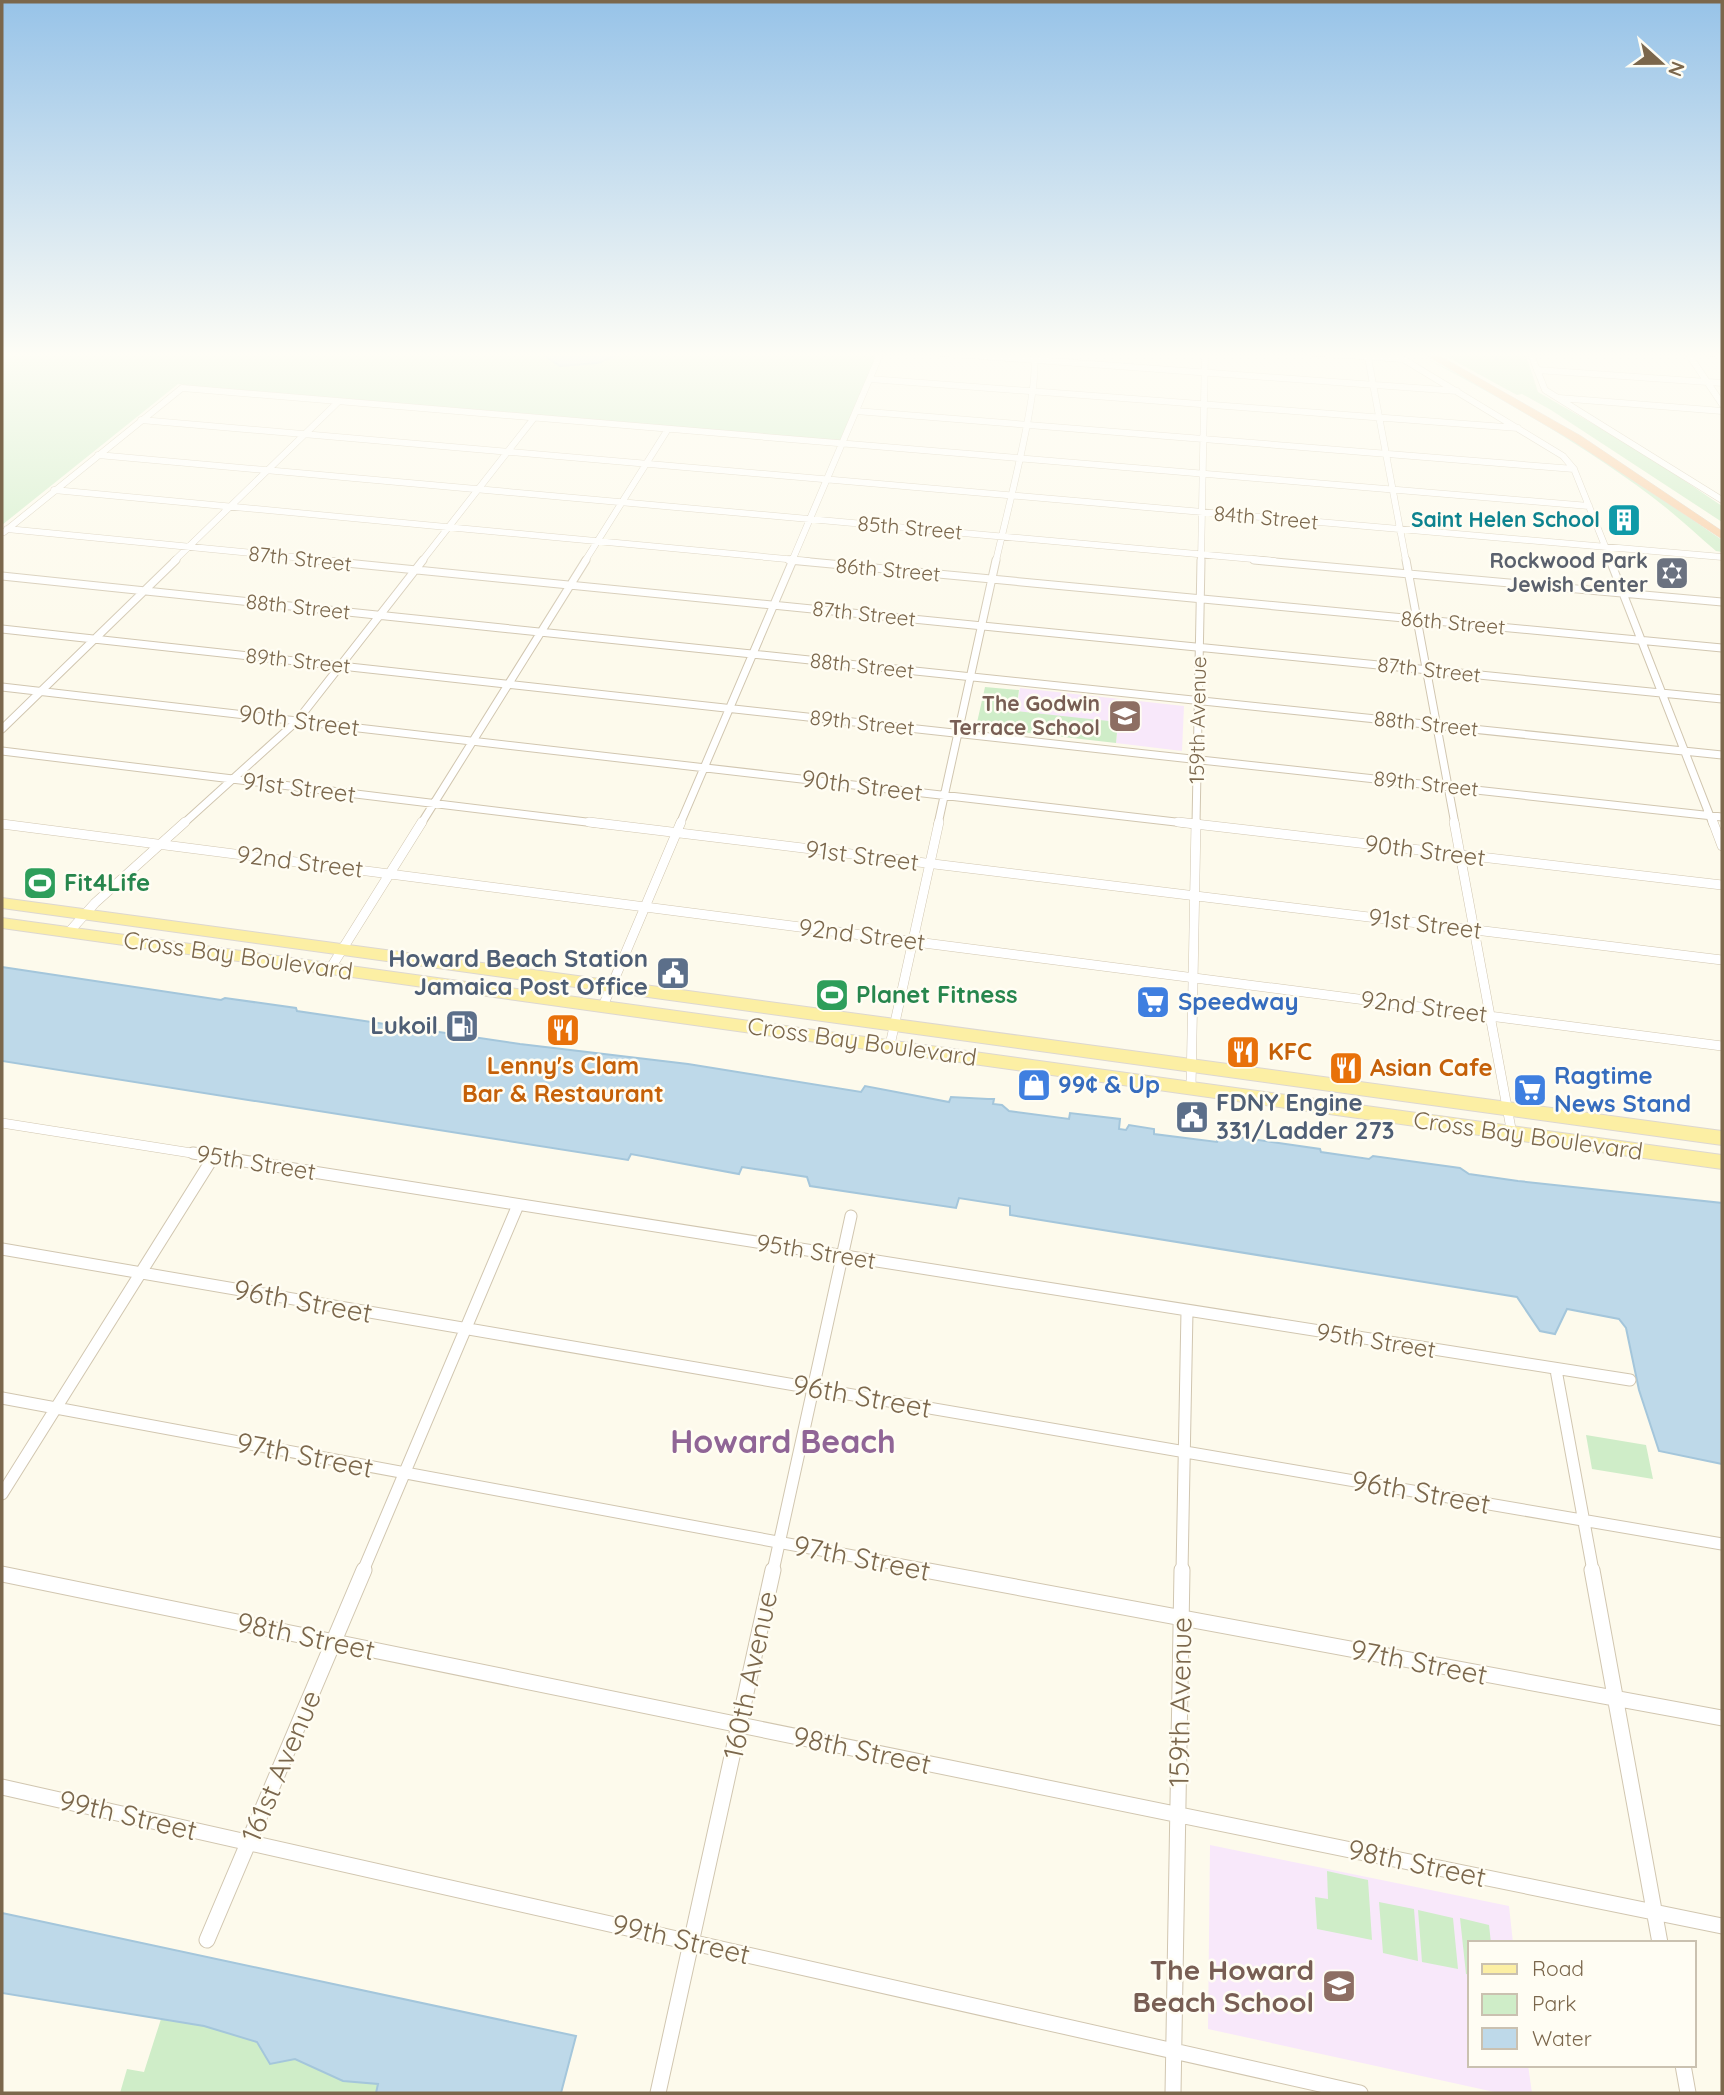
<svg xmlns="http://www.w3.org/2000/svg" width="1724" height="2095" font-family="Quicksand,sans-serif">
<style>
.education{fill:#f8e8fa}
.green{fill:#cfedc8}
.water{fill:#bed9e9;stroke:#a4c6db;stroke-width:2}
.lines{fill:none;stroke-linecap:round;stroke-linejoin:round}
.stream{stroke:#a4c6db;stroke-width:2}
.street-far4-casing{stroke:#d1c6b0;stroke-width:7}
.street-far3-casing{stroke:#d1c6b0;stroke-width:9}
.street-far2-casing{stroke:#d1c6b0;stroke-width:10}
.street-far1-casing{stroke:#d1c6b0;stroke-width:13}
.street-casing{stroke:#d1c6b0;stroke-width:17}
.primary-casing{stroke:#ddd7d0;stroke-width:2}
.highway-casing{stroke:#ddd7d0;stroke-width:1}
.street-far4{stroke:#fff;stroke-width:6}
.street-far3{stroke:#fff;stroke-width:7}
.street-far2{stroke:#fff;stroke-width:9}
.street-far1{stroke:#fff;stroke-width:11}
.street{stroke:#fff;stroke-width:15}
.primary{fill:#fcefa4;fill-rule:evenodd}
.highway{fill:#f8cca2;fill-rule:evenodd}
.labels{text-anchor:middle;stroke-width:5;stroke-linejoin:round;paint-order:stroke}
.far-street-label{font-size:21px;fill:#7b674c;stroke:#fffdf3}
.far-culture-label{font-size:21px;font-weight:bold;fill:#0d838f;stroke:#fffdf3;text-anchor:end}
.far-worship-label{font-size:21px;font-weight:bold;fill:#5b616d;stroke:#fffdf3;text-anchor:end}
.far-education-label{font-size:21px;font-weight:bold;fill:#785e54;stroke:#fffdf3;text-anchor:end}
.street-label{font-size:24px;fill:#7b674c;stroke:#fffdf3}
.leisure-label{font-size:24px;font-weight:bold;fill:#27864d;stroke:#fffdf3;text-anchor:start}
.service-label{font-size:24px;font-weight:bold;fill:#4e5e75;stroke:#fffdf3;text-anchor:end}
.shop-label{font-size:24px;font-weight:bold;fill:#366cbe;stroke:#fffdf3;text-anchor:start}
.food-label{font-size:24px;font-weight:bold;fill:#c56008;stroke:#fffdf3;text-anchor:start}
.near-street-label{font-size:28px;fill:#7b674c;stroke:#fffdf3}
.near-education-label{font-size:28px;font-weight:bold;fill:#785e54;stroke:#fffdf3;text-anchor:end}
.near-neighbourhood-label{font-size:32px;font-weight:bold;fill:#906596;stroke:#fffdf3}
</style>
<rect width="100%" height="100%" fill="#fdfaec"/>
<path class="education" d="M 1020,688 L 1184,706 L 1182,751 L 1116,743 L 1118,723 L 1016,711 Z
M 1210,1845 L 1509,1906 L 1513,1943 L 1470,1943 L 1470,2065 L 1528,2065 L 1532,2093 L 1499,2093 L 1208,2029 Z"/>
<path class="green" d="M 2,352 L 554,352 L 546,356 L 598,363 L 623,352 L 881,352 L 841,443 L 338,402 L 178,384 L 2,525 Z
M 1414,352 L 1468,379 L 1600,456 L 1722,540 L 1722,552 L 1716,551 C 1695,533 1674,513 1651,496 C 1578,441 1495,395 1414,352 Z
M 1438,352 L 1525,352 L 1538,392 L 1645,454 L 1722,506 L 1722,522 L 1551,410 L 1522,394 L 1517,395 Z
M 985,687 L 1019,690 L 1016,711 L 1118,722 L 1116,743 L 976,727 Z
M 1586,1435 L 1646,1445 L 1653,1479 L 1592,1469 Z
M 1327,1871 L 1368,1880 L 1372,1940 L 1317,1929 L 1315,1897 L 1328,1899 Z
M 1379,1902 L 1414,1909 L 1418,1961 L 1383,1953 Z
M 1418,1910 L 1453,1918 L 1458,1969 L 1422,1962 Z
M 1460,1918 L 1489,1925 L 1491,1943 L 1470,1943 L 1470,1975 L 1466,1974 Z
M 161,2019 L 204,2026 L 257,2042 L 270,2064 L 295,2058 L 343,2081 L 378,2084 L 376,2093 L 120,2093 L 127,2069 L 144,2072 Z"/>
<path class="water" d="M 554,352 L 623,352 L 598,363 L 560,366 L 545,356 Z
M 2,967 L 221,1000 L 225,998 L 296,1008 L 297,1011 L 520,1044 L 688,1064 L 861,1092 L 865,1086 L 949,1102 L 951,1097 L 988,1099 L 994,1099 L 993,1104 L 1002,1105 L 1009,1111 L 1069,1119 L 1070,1113 L 1120,1119 L 1119,1129 L 1126,1130 L 1129,1125 L 1154,1129 L 1154,1134 L 1217,1142 L 1218,1134 L 1320,1149 L 1321,1152 L 1369,1159 L 1373,1156 L 1460,1168 L 1469,1174 L 1518,1181 L 1722,1203 L 1722,1464 L 1659,1451 L 1639,1390 L 1626,1328 L 1619,1319 L 1567,1309 L 1555,1334 L 1540,1331 L 1517,1297 L 1010,1215 L 1010,1206 L 959,1198 L 956,1208 L 810,1186 L 807,1177 L 742,1167 L 739,1174 L 631,1154 L 628,1160 L 2,1061 Z
M 2,1913 L 576,2036 L 561,2093 L 376,2093 L 378,2084 L 343,2081 L 295,2059 L 270,2064 L 257,2042 L 204,2026 L 2,1993 Z"/>
<g class="lines">
<path class="stream" d="M 1494,352 L 1497,359"/>
<g class="street-far4-casing">
<path id="street-far4" d="M 927,352 L 1457,391
M 1301,352 L 1403,359 L 1563,456 L 1574,469 L 1611,561
M 1367,352 L 1406,561
M 1530,352 L 1545,390 L 1722,500
M 1687,352 L 1722,404
M 1698,352 L 1722,354
M 1537,370 L 1722,383
M 870,379 L 1518,428
M 1559,398 L 1722,411
M 856,411 L 1574,469
M 141,420 L 1722,557
M 98,455 L 1274,561
M 54,490 L 808,561
M 7,529 L 334,561
M 4,532 L 182,388 L 1589,506
M 174,561 L 338,402
M 422,561 L 534,418
M 585,561 L 668,429
M 792,561 L 881,352
M 996,561 C 1004,524 1043,379 1033,352
M 1201,561 L 1205,352"/>
</g>
<g class="street-far3-casing">
<path id="street-far3" d="M 316,560 L 1722,699
M 789,560 L 1722,648
M 1254,560 L 1722,602
M 1406,560 L 1455,824
M 1610,560 L 1713,824
M 2,576 L 1722,755
M 2,629 L 1722,817
M 2,687 L 1193,824
M 2,729 L 176,560
M 2,751 L 603,824
M 183,824 L 297,721 L 423,560
M 421,824 L 586,560
M 680,824 L 793,560
M 938,824 L 996,560
M 1196,824 L 1201,560"/>
</g>
<g class="street-far2-casing">
<path id="street-far2" d="M 589,822 L 1722,960
M 1178,822 L 1722,885
M 1454,822 L 1512,1134
M 1713,822 L 1722,846
M 2,824 L 1722,1046
M 69,932 L 95,903 L 185,822
M 330,969 L 422,822
M 603,1006 L 681,822
M 890,1045 L 939,822
M 1191,1088 L 1196,822
M 2,1123 L 204,1155"/>
</g>
<g class="street-far1-casing">
<path id="street-far1" d="M 193,1153 L 1630,1380
M 2,1249 L 1722,1544
M 1556,1370 L 1593,1571
M 2,1398 L 934,1571
M 2,1494 L 214,1156
M 363,1571 L 518,1205
M 773,1571 L 851,1216
M 1182,1571 L 1187,1311"/>
</g>
<g class="street-casing">
<path id="street" d="M 924,1570 L 1722,1718
M 1592,1570 L 1660,1943
M 2,1574 L 1722,1926
M 2,1787 L 1360,2093
M 207,1940 L 364,1570
M 1683,2065 L 1688,2093
M 658,2093 L 773,1570
M 1173,2093 L 1182,1570"/>
</g>
<g class="primary-casing">
<path id="primary" d="M 2,898 L 1722,1131 L 1722,1145 L 2,908 Z
M 2,918 L 1722,1155 L 1722,1169 L 2,928 Z"/>
</g>
<g class="highway-casing">
<path id="highway" d="M 1421,352 L 1433,352 L 1581,436 L 1722,531 L 1722,539 L 1573,441 Z"/>
</g>
<use href="#street-far4" class="street-far4"/>
<use href="#street-far3" class="street-far3"/>
<use href="#street-far2" class="street-far2"/>
<use href="#street-far1" class="street-far1"/>
<use href="#street" class="street"/>
<use href="#primary" class="primary"/>
<use href="#highway" class="highway"/>
</g>
<linearGradient id="sky" x2="0" y2="1"><stop stop-color="#97c3e8"/><stop offset="0.55" stop-color="#fefdf6"/><stop offset="1" stop-color="#fefdf6" stop-opacity="0"/></linearGradient>
<rect width="1724" height="645" fill="url(#sky)"/>
<defs>
<g id="building-square" transform="scale(1.75)"><rect x="-9" y="-9" width="18" height="18" rx="4" fill="#0f9aa8" stroke="#fffdf3"/><path d="M-4-6H4V6H1V3H-1V6H-4ZM-2.5-4.3h1.7v1.8h-1.7ZM.8-4.3h1.7v1.8H.8ZM-2.5-1h1.7V.8h-1.7ZM.8-1h1.7V.8H.8Z" fill="#fff"/></g>
<g id="synagogue-square" transform="scale(1.75)"><rect x="-9" y="-9" width="18" height="18" rx="4" fill="#6b7280" stroke="#fffdf3"/><path d="M0-6.5L5.6 3.2H-5.6ZM0 6.5L5.6-3.2H-5.6Z" fill="#fff"/></g>
<g id="school-square" transform="scale(1.75)"><rect x="-9" y="-9" width="18" height="18" rx="4" fill="#8d6e63" stroke="#fffdf3"/><path d="M0-5L7-2L0 1L-7-2ZM-4 1L0 2.5L4 1V4Q0 6-4 4Z" fill="#fff"/></g>
<g id="stadium-square" transform="scale(1.75)"><rect x="-9" y="-9" width="18" height="18" rx="4" fill="#2e9e5b" stroke="#fffdf3"/><path d="M0-5a6.5 5 0 1 0 0 10a6.5 5 0 1 0 0-10ZM-3.5-1.8h7v3.6h-7Z" fill="#fff"/></g>
<g id="civic-square" transform="scale(1.75)"><rect x="-9" y="-9" width="18" height="18" rx="4" fill="#5c6f8a" stroke="#fffdf3"/><path d="M-.6-6.5H3V-4.5H.6V-3L4-1V1h2V6H-6V1h2V-1L-.6-3ZM-1.2 2.5V6h2.4V2.5Z" fill="#fff"/></g>
<g id="supermarket-square" transform="scale(1.75)"><rect x="-9" y="-9" width="18" height="18" rx="4" fill="#3f7fe0" stroke="#fffdf3"/><path d="M-6-5.5h2.5l.6 2H6L4.5 2H-2.5L-4.4-4H-6ZM-1.5 3.2a1.3 1.3 0 1 0 .1 0ZM3 3.2a1.3 1.3 0 1 0 .1 0Z" fill="#fff"/></g>
<g id="fuel-square" transform="scale(1.75)"><rect x="-9" y="-9" width="18" height="18" rx="4" fill="#5c6f8a" stroke="#fffdf3"/><path d="M-5.5-6h7V0h2V4h1.3V-2.5L3-4.5l.8-.8L6-3V5H2.5V1h-1V6h-7ZM-4.2-4.7v3.2H.2V-4.7Z" fill="#fff"/></g>
<g id="restaurant-square" transform="scale(1.75)"><rect x="-9" y="-9" width="18" height="18" rx="4" fill="#e8710a" stroke="#fffdf3"/><path d="M-5-6h1v4h1v-4h1v4h1v-4h1v5L-1.5 .5V6h-2V.5L-5-1ZM5-6V6H3V1.5H1.5Q1.5-4 5-6Z" fill="#fff"/></g>
<g id="shop-square" transform="scale(1.75)"><rect x="-9" y="-9" width="18" height="18" rx="4" fill="#3f7fe0" stroke="#fffdf3"/><path d="M-5-2.5h2.3a2.7 3.5 0 0 1 5.4 0H5L5.5 6h-11ZM-1.5-2.5h3a1.5 2.3 0 0 0-3 0Z" fill="#fff"/></g>
</defs>
<g fill-rule="evenodd">
<use href="#building-square" x="1624" y="520"/>
<use href="#synagogue-square" x="1672" y="573"/>
<use href="#school-square" x="1125" y="716"/>
<use href="#stadium-square" x="40" y="883"/>
<use href="#civic-square" x="673" y="973"/>
<use href="#stadium-square" x="832" y="995"/>
<use href="#supermarket-square" x="1153" y="1002"/>
<use href="#fuel-square" x="462" y="1026"/>
<use href="#restaurant-square" x="563" y="1030"/>
<use href="#restaurant-square" x="1243" y="1052"/>
<use href="#restaurant-square" x="1346" y="1068"/>
<use href="#shop-square" x="1034" y="1085"/>
<use href="#supermarket-square" x="1530" y="1090"/>
<use href="#civic-square" x="1192" y="1117"/>
<use href="#school-square" x="1339" y="1986"/>
</g>
<g class="labels">
<g class="far-street-label">
<text transform="translate(1266 518) rotate(5)" y="7">84th Street</text>
<text transform="translate(910 528) rotate(5)" y="7">85th Street</text>
<text transform="translate(300 559) rotate(6)" y="7">87th Street</text>
<text transform="translate(888 570) rotate(5)" y="7">86th Street</text>
<text transform="translate(298 607) rotate(6)" y="7">88th Street</text>
<text transform="translate(864 614) rotate(6)" y="7">87th Street</text>
<text transform="translate(1453 623) rotate(5)" y="7">86th Street</text>
<text transform="translate(298 661) rotate(6)" y="7">89th Street</text>
<text transform="translate(862 666) rotate(6)" y="7">88th Street</text>
<text transform="translate(1429 670) rotate(6)" y="7">87th Street</text>
<text transform="translate(1198 720) rotate(-89)" y="7">159th Avenue</text>
<text transform="translate(862 723) rotate(6)" y="7">89th Street</text>
<text transform="translate(1426 724) rotate(6)" y="7">88th Street</text>
<text transform="translate(1426 784) rotate(6)" y="7">89th Street</text>
</g>
<g class="far-culture-label">
<text x="1600" y="527">Saint Helen School</text>
</g>
<g class="far-worship-label">
<text x="1648" y="568">Rockwood Park<tspan x="1648" dy="24">Jewish Center</tspan></text>
</g>
<g class="far-education-label">
<text x="1100" y="711">The Godwin<tspan x="1100" dy="24">Terrace School</tspan></text>
</g>
<g class="street-label">
<text transform="translate(299 721) rotate(7)" y="8">90th Street</text>
<text transform="translate(862 786) rotate(7)" y="8">90th Street</text>
<text transform="translate(299 788) rotate(7)" y="8">91st Street</text>
<text transform="translate(1425 851) rotate(7)" y="8">90th Street</text>
<text transform="translate(862 856) rotate(7)" y="8">91st Street</text>
<text transform="translate(300 862) rotate(7)" y="8">92nd Street</text>
<text transform="translate(1425 924) rotate(7)" y="8">91st Street</text>
<text transform="translate(862 935) rotate(7)" y="8">92nd Street</text>
<text transform="translate(238 956) rotate(8)" y="8">Cross Bay Boulevard</text>
<text transform="translate(1424 1007) rotate(7)" y="8">92nd Street</text>
<text transform="translate(862 1042) rotate(8)" y="8">Cross Bay Boulevard</text>
<text transform="translate(1528 1136) rotate(8)" y="8">Cross Bay Boulevard</text>
<text transform="translate(256 1163) rotate(9)" y="8">95th Street</text>
<text transform="translate(816 1252) rotate(9)" y="8">95th Street</text>
<text transform="translate(1376 1341) rotate(9)" y="8">95th Street</text>
</g>
<g class="leisure-label">
<text x="64" y="891">Fit4Life</text>
<text x="856" y="1003">Planet Fitness</text>
</g>
<g class="service-label">
<text x="648" y="967">Howard Beach Station<tspan x="648" dy="28">Jamaica Post Office</tspan></text>
<text x="438" y="1034">Lukoil</text>
<text x="1216" y="1111" text-anchor="start">FDNY Engine<tspan x="1216" dy="28">331/Ladder 273</tspan></text>
</g>
<g class="shop-label">
<text x="1178" y="1010">Speedway</text>
<text x="1554" y="1084">Ragtime<tspan x="1554" dy="28">News Stand</tspan></text>
<text x="1058" y="1093">99¢ &amp; Up</text>
</g>
<g class="food-label">
<text x="1268" y="1060">KFC</text>
<text x="563" y="1074" text-anchor="middle">Lenny's Clam<tspan x="563" dy="28">Bar &amp; Restaurant</tspan></text>
<text x="1370" y="1076">Asian Cafe</text>
</g>
<g class="near-street-label">
<text transform="translate(303 1301) rotate(10)" y="10">96th Street</text>
<text transform="translate(862 1396) rotate(10)" y="10">96th Street</text>
<text transform="translate(305 1455) rotate(11)" y="10">97th Street</text>
<text transform="translate(1421 1492) rotate(10)" y="10">96th Street</text>
<text transform="translate(862 1558) rotate(11)" y="10">97th Street</text>
<text transform="translate(306 1636) rotate(12)" y="10">98th Street</text>
<text transform="translate(1419 1662) rotate(11)" y="10">97th Street</text>
<text transform="translate(750 1675) rotate(-78)" y="10">160th Avenue</text>
<text transform="translate(1180 1702) rotate(-89)" y="10">159th Avenue</text>
<text transform="translate(862 1750) rotate(12)" y="10">98th Street</text>
<text transform="translate(281 1766) rotate(-67)" y="10">161st Avenue</text>
<text transform="translate(128 1815) rotate(13)" y="10">99th Street</text>
<text transform="translate(1417 1863) rotate(12)" y="10">98th Street</text>
<text transform="translate(681 1939) rotate(13)" y="10">99th Street</text>
</g>
<g class="near-education-label">
<text x="1314" y="1980">The Howard<tspan x="1314" dy="32">Beach School</tspan></text>
</g>
<g class="near-neighbourhood-label">
<text x="783" y="1453">Howard Beach</text>
</g>
</g>
<rect width="1724" height="2095" fill="none" stroke="#7b674c" stroke-width="7"/>
<rect x="1468" y="1941" width="228" height="126" fill="#fffdf3" stroke="#cac1b0" stroke-width="2"/>
<rect x="1482" y="1964" width="35" height="10" fill="#fcefa4" stroke="#cac1b0" stroke-width="2"/>
<text x="1532" y="1976" font-size="21" fill="#7b674c">Road</text>
<rect x="1482" y="1994" width="35" height="21" fill="#cfedc8" stroke="#cac1b0" stroke-width="2"/>
<text x="1532" y="2011" font-size="21" fill="#7b674c">Park</text>
<rect x="1482" y="2028" width="35" height="21" fill="#bed9e9" stroke="#cac1b0" stroke-width="2"/>
<text x="1532" y="2046" font-size="21" fill="#7b674c">Water</text>
<g transform="translate(1661 63) rotate(111)" stroke="#fffdf3" stroke-width="5" paint-order="stroke">
<path d="M0-5L12 26L0 18L-12 26Z" fill="#7b674c"/>
<text y="-10" font-size="19" font-weight="bold" text-anchor="middle" fill="#7b674c">N</text>
</g>
</svg>
